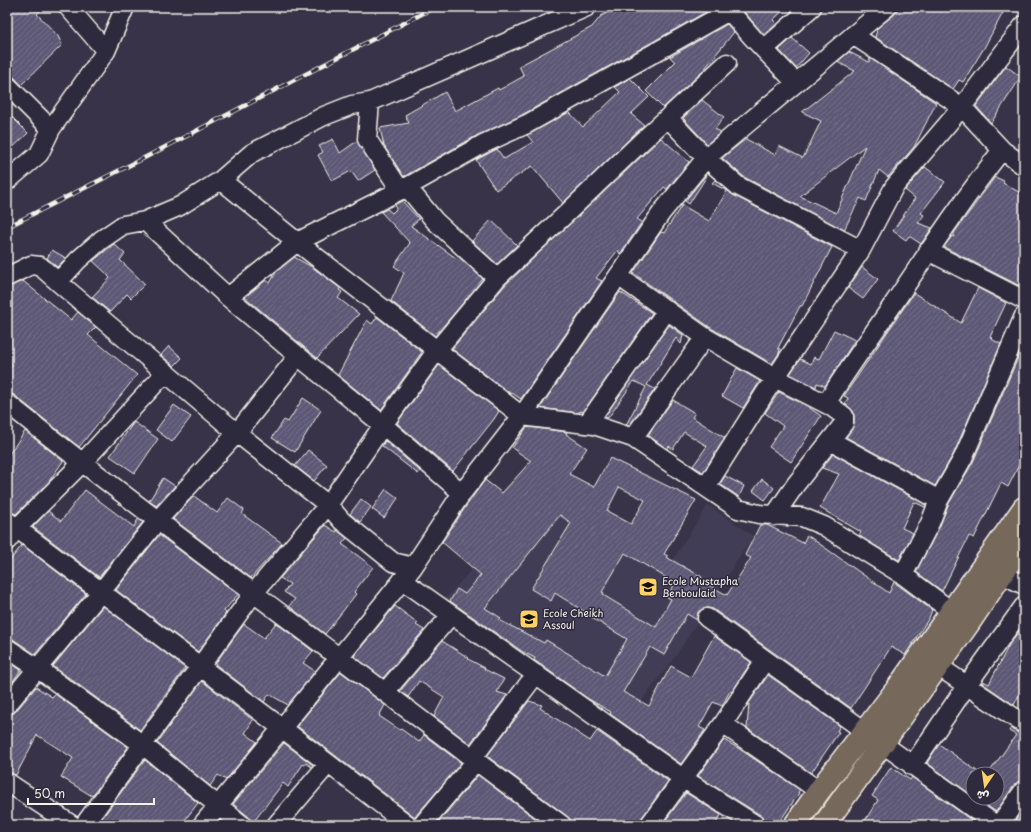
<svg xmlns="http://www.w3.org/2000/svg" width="1031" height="832" font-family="'Playpen Sans','Playpen Sans Arabic',sans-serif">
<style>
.built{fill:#433e56}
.building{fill:url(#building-hatch);stroke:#f4f1e8;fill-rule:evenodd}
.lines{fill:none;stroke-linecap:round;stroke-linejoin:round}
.minor-casing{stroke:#f4f1e8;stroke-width:21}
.primary-casing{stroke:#f4f1e8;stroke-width:25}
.minor{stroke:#2f2a3d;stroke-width:18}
.primary{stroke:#76695c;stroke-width:22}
.rail-casing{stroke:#f4f1e8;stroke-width:4.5}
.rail{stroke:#2f2a3d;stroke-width:3;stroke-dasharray:9;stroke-linecap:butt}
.labels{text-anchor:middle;stroke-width:3;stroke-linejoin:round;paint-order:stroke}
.poi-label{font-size:10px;fill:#f4f1e8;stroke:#2f2a3d;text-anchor:start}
</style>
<defs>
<pattern id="building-hatch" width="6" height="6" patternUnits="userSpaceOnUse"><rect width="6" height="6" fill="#5c5976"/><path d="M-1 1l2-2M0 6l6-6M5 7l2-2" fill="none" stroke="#74718a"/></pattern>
</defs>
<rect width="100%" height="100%" fill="#383348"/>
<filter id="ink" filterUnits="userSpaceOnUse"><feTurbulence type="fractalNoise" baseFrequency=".025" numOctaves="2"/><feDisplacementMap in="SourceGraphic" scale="8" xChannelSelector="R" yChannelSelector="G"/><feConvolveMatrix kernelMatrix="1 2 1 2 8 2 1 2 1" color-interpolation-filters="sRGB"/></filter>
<g filter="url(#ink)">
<path class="built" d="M 544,490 L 665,572 L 708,505 L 753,536 L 675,657 L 624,724 L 444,600 Z"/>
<path class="building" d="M 7,7 L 44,7 L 37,14 L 58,36 L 62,45 L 21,85 L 14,77 L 7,75 Z
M 618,7 L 715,7 L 522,115 L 478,135 L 405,176 L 403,176 L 384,146 L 380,128 L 409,123 L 405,115 L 445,92 L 455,111 L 498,88 L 499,90 L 524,76 L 519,66 L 592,27 L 601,16 Z
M 740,7 L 787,7 L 773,20 L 777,24 L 764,35 Z
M 897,7 L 1006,7 L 984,48 L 963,82 L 959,80 L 953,89 L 875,37 L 877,30 L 876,29 L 894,15 L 897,11 Z
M 727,24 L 734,32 L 702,72 L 663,108 L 646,91 L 675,62 L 670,57 Z
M 792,38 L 809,53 L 796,68 L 779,50 Z
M 849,52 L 869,62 L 870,58 L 936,103 L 914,147 L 888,177 L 879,170 L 866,201 L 860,198 L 844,230 L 744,177 L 722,158 L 746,139 L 775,155 L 779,146 L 803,158 L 821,121 L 802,112 L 855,71 L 837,62 ZM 865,146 L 836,213 L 800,196 Z
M 1006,66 L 1021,77 L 991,123 L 976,106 Z
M 630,78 L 649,97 L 631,114 L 644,125 L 563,203 L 532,166 L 496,190 L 476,160 L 497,149 L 504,159 L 533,142 L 527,135 L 569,112 L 583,127 L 620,92 L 615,87 Z
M 702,100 L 724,117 L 715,129 L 721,132 L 707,144 L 683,118 Z
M 7,112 L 28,133 L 7,153 Z
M 661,138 L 689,162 L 667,189 L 664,187 L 637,219 L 642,222 L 620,254 L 618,250 L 596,278 L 602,281 L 521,399 L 512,393 L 511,394 L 452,349 L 505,285 Z
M 333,139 L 340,153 L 357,141 L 375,170 L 358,181 L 351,171 L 332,181 L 318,155 L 323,152 L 319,146 Z
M 925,167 L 945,182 L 921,213 L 924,215 L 918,223 L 932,228 L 921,244 L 909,236 L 906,240 L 893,231 L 915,198 L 905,190 Z
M 706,175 L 707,176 L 689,204 L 685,201 Z
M 995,177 L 1004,181 L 1003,183 L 1024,195 L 1024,288 L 944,247 L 952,236 L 954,237 L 954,233 Z
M 715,180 L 733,195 L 832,247 L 802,306 L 800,306 L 778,348 L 780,349 L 779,353 L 772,364 L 711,328 L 633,273 L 661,232 L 664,233 L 682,205 L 709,221 L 727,191 L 712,183 Z
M 402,201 L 419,219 L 411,226 L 456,258 L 458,256 L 483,279 L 435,336 L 391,301 L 404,273 L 394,266 L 410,243 L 381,212 L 387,209 L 392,213 L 396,209 L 395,204 Z
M 491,220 L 517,245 L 497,264 L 472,241 Z
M 114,244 L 125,254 L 120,260 L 145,284 L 131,298 L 127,294 L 110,312 L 92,297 L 110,278 L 108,276 L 108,275 L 93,261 Z
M 52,250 L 66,258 L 57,267 L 47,258 Z
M 294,257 L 312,267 L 340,288 L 339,290 L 342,292 L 338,298 L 359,314 L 317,358 L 245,297 L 266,280 L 270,283 L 276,272 Z
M 862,267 L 878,279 L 863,299 L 848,288 Z
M 23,281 L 71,320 L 78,312 L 96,327 L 88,335 L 137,375 L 79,447 L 14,395 L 7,393 L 7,372 L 13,365 L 7,360 L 7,287 Z
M 978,288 L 1006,303 L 990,337 L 992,338 L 991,339 L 1001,344 L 954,453 L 935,486 L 846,437 L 852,429 L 854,423 L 854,416 L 853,411 L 845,404 L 848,398 L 844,396 L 914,293 L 961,323 Z
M 620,292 L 652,313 L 583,412 L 580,411 L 579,413 L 540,408 Z
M 377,317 L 422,352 L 381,410 L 338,375 L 367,320 L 372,324 Z
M 669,325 L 683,335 L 681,344 L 676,338 L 647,385 L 655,389 L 629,426 L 626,425 L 646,387 L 634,381 L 608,418 L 604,417 Z
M 834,330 L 855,340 L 825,386 L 817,383 L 816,387 L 790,374 L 800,359 L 811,364 L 814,357 L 819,359 Z
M 169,346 L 182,358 L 174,366 L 161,355 Z
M 1020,353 L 1024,355 L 1024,455 L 1008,487 L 1001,483 L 974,538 L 969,536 L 942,591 L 916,572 L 939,528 L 948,505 L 973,462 Z
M 439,365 L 499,411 L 494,419 L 453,471 L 397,423 Z
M 737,368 L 760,381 L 743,408 L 722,396 Z
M 779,392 L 807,406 L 821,416 L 791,462 L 769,447 L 783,426 L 765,413 Z
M 303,398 L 321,410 L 295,452 L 272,438 L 284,420 L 288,422 Z
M 673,400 L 695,413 L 692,417 L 725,438 L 703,472 L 693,466 L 707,446 L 684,432 L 673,449 L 669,446 L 667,449 L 648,435 Z
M 174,405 L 191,417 L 172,442 L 156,430 Z
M 134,422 L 158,439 L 135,473 L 110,456 Z
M 527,427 L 567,432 L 566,434 L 587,448 L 569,474 L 594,487 L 610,458 L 696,500 L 664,554 L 668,556 L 666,557 L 702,577 L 700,580 L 727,595 L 751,558 L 745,555 L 760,525 L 767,525 L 803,543 L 807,535 L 889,593 L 894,582 L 932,610 L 929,618 L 905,655 L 891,647 L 851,708 L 713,609 L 708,608 L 702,609 L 698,612 L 697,620 L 687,614 L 664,655 L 650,647 L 623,692 L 649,706 L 671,666 L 691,677 L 714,636 L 751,662 L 732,692 L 730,691 L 722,706 L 713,702 L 699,727 L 705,730 L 681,764 L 610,714 L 611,712 L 587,698 L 534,660 L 535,658 L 523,652 L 450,601 L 457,589 L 465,594 L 481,575 L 442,542 L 471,499 L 485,480 L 502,493 L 531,461 L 512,448 ZM 619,487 L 645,500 L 631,524 L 607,511 ZM 560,515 L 571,523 L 531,589 L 551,601 L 555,593 L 593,617 L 592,618 L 627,639 L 605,676 L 546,640 L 544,643 L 499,620 L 501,618 L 485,608 ZM 625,553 L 675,583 L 667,597 L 671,599 L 656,627 L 603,595 L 604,593 L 602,592 Z
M 25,431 L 63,461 L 48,483 L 16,514 L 7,511 L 7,457 Z
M 385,441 L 420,471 L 418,474 L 382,446 Z
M 308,450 L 327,465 L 314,481 L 295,466 Z
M 833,454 L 926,505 L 925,507 L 914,502 L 902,528 L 913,533 L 899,560 L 859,536 L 861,532 L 820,508 L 839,474 L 822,468 Z
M 725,476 L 744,486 L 739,497 L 720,484 Z
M 163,478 L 175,486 L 156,506 L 149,501 Z
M 762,479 L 774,488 L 765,500 L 753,491 Z
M 386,489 L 398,498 L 384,518 L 372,509 Z
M 85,490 L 134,527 L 138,519 L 143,522 L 99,577 L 33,527 L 48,511 L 61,521 Z
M 194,496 L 217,513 L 228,498 L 244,510 L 242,514 L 282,543 L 251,578 L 173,519 Z
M 361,499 L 371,507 L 360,522 L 350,514 Z
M 325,525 L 336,532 L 337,530 L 347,538 L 342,544 L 373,567 L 354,592 L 356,594 L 325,634 L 289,606 L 295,599 L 284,592 L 290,584 L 280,578 Z
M 159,535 L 238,594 L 224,611 L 226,613 L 198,652 L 116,590 Z
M 22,545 L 86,594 L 35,654 L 13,639 L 7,638 L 7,564 Z
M 103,606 L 185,668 L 140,730 L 53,666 Z
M 395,606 L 418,623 L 416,625 L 424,630 L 383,678 L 354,656 Z
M 276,623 L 313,651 L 303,663 L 315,671 L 288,705 L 269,694 L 264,702 L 215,664 L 244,624 L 264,638 Z
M 1024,624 L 1024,685 L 1014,705 L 982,683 L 983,681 L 989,684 L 1009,645 Z
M 442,641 L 469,658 L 468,659 L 485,668 L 484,669 L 504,679 L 497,692 L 507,695 L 470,744 L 434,716 L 444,697 L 419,681 L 408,697 L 400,691 Z
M 7,661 L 21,670 L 7,689 Z
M 341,672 L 385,705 L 379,716 L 400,730 L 401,729 L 419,742 L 424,735 L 461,763 L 415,817 L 297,726 Z
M 768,675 L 840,726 L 837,731 L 839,732 L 811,773 L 747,728 L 749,703 Z
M 202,681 L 253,720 L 245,733 L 257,742 L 226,780 L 218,775 L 210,786 L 157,743 Z
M 36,687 L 52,697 L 55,694 L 128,747 L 92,796 L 61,777 L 73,758 L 37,735 L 16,775 L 7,772 L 7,715 L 11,715 L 15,712 Z
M 529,701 L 542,705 L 540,708 L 590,741 L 597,731 L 668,781 L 641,819 L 639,825 L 572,825 L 571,820 L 568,817 L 487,756 Z
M 1011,728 L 1018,733 L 1024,734 L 1024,780 L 1019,781 L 1015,784 L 996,812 L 976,798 L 997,798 L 997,774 L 988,774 L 1016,735 L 1009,731 Z
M 724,740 L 738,748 L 800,790 L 798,792 L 799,793 L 780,821 L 772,820 L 769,825 L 766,825 L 765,820 L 762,816 L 698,776 Z
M 284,743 L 313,765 L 312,767 L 306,763 L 305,765 L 303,764 L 288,787 L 283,783 L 252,824 L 249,817 L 233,804 Z
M 939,744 L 981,774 L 973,774 L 973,796 L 927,763 Z
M 145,760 L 198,803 L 181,825 L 97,825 Z
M 891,767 L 910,780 L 912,777 L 978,825 L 862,825 L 878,800 L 872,796 Z
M 478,775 L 500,792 L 544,825 L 436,825 Z
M 686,793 L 721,815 L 715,825 L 662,825 Z
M 1024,808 L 1024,825 L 1012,825 Z"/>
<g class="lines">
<g class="minor-casing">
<path id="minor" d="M 68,7 L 106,51
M 726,7 L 753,38 L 796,83
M 853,35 L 962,107 L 1002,150 L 1024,166
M 764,49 L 812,7
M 7,85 L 51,129
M 370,102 L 587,7
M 668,118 L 706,158 L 738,186 L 861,250
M 221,180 L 297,242 L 522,416 L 594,425 L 633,438 L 738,509 L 759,514 L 802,517 L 824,526 L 903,575 L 962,619
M 7,181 L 39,154 L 51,129 L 106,51 L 125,7
M 145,221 L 228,297 L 298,356 L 383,425 L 462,493
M 928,251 L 1024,300
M 618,276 L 705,337 L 775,378 L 832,407 L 844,416 L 844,423 L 796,484 L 774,516
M 7,277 L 31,265 L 40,266 L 58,282 L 237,433 L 328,505 L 342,521 L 393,562 L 413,567
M 58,282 L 78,260 L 101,240 L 123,225 L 145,221 L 180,206 L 221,180 L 252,153 L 324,116 L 352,105 L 370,102 L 367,139 L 397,185 L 407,187 L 435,221 L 497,278
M 228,297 L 297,242 L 407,187 L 483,144 L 527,124 L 729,11
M 7,403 C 116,491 229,574 341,659 C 414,714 487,770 562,825
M 826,404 C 847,369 871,337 894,303 C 929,251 963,199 1002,150
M 587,424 L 667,310
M 633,438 L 705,337
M 831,441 L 939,500
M 706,487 L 765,393 L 861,250 L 894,187 L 962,107 L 1024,25
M 7,521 L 282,728 L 408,825
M 7,541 L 16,529 L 82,463 L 166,372
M 1002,574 L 1024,585
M 903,575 L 930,523 L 939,500 L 963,458 L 1024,316
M 402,580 L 684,779 L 756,825
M 707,618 L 996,825
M 7,648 L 37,668 L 143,745 L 242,825
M 938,666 L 1024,724
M 385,692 L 451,615
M 7,705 L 101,592 L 157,521 L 237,433 L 298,356
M 723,724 L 819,791
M 472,759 L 536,674
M 912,766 L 967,685 L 1024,606
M 7,782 L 72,825
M 84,825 L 253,594 L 328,505 L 383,425 L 437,350 L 497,278 L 566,214 L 640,143 L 727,63
M 202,825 L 282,728 L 413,567 L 462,493 L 522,416 L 662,212 L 706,158 L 887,7
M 276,825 L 328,764
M 422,825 L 475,762
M 649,825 L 723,724 L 765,660
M 999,825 L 1024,790"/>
</g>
<g class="primary-casing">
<path id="primary" d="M 795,825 L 819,791 L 897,689 L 1024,508
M 824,825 L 968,624 L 1024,541"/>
</g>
<use href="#minor" class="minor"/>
<use href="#primary" class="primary"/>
<g class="rail-casing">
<path id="rail" d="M 7,227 L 148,156 L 435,7"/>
</g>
<use href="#rail" class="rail"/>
</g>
</g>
<defs>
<g id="school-square" transform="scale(1)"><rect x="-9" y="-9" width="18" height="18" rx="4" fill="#ffd166" stroke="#2f2a3d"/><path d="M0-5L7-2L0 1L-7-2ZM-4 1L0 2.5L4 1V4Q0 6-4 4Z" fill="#111"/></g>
</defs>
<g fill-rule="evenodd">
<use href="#school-square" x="648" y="587"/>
<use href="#school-square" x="529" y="619"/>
</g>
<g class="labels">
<g class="poi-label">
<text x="662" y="585">Ecole Mustapha<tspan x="662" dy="12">Benboulaid</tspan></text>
<text x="543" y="617">Ecole Cheikh<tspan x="543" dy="12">Assoul</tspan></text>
</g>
</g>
<rect width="1031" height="832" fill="none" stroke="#2f2a3d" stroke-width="24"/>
<rect x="12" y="12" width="1007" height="808" fill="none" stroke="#f4f1e8" stroke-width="1.5" filter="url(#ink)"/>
<g transform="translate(985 786) rotate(193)"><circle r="19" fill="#2f2a3d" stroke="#7e7a81"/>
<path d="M0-3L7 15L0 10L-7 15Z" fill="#ffd166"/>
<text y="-6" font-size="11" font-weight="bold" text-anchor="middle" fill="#f4f1e8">ش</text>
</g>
<path d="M28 798v6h126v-6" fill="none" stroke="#f4f1e8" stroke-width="2"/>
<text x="34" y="798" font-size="12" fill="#f4f1e8" stroke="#2f2a3d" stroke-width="3" paint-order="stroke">50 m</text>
</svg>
